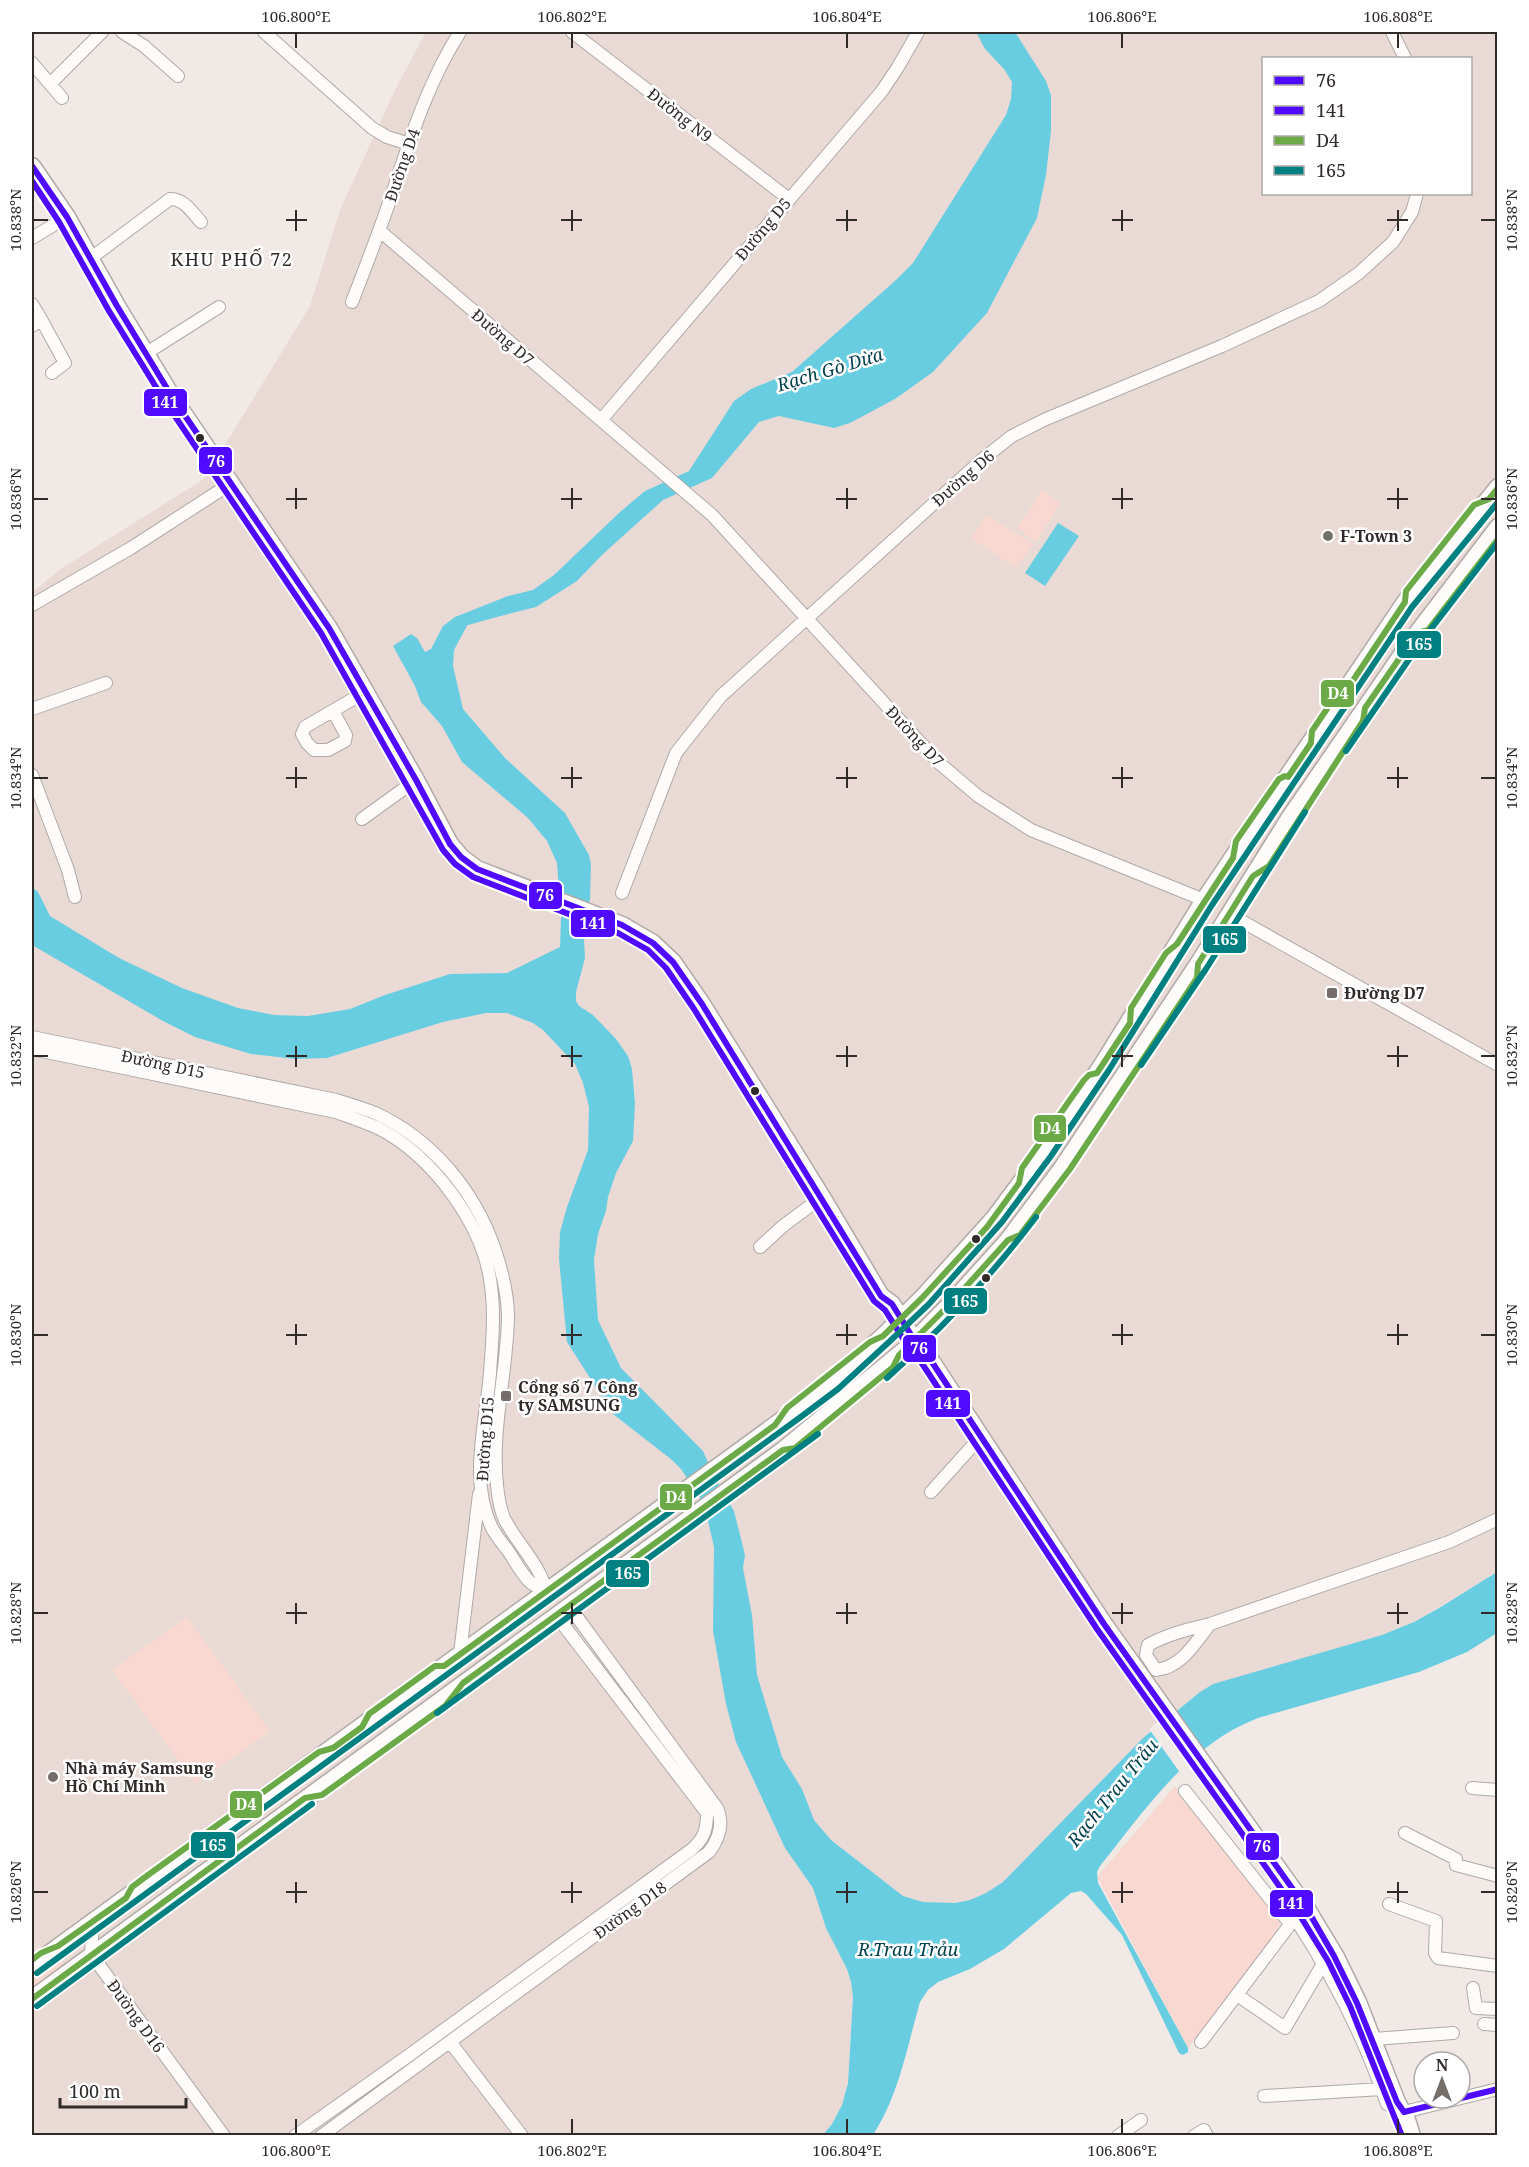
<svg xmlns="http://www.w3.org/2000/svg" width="1529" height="2167" font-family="'Noto Serif',serif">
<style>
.built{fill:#eadad6;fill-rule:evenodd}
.green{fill:#f8d8d0}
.water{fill:#69cde2}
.pier{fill:#f1e9e6}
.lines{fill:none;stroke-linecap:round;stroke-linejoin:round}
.stream{stroke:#69cde2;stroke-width:2}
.minor-casing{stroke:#afa9a7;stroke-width:14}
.major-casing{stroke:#afa9a7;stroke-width:19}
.minor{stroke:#fdfcfb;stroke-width:12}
.major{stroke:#fdfcfb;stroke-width:16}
.bus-1-casing{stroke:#fff;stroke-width:10}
.bus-2-casing{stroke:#fff;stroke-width:10}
.bus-3-casing{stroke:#fff;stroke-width:10}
.bus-4-casing{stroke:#fff;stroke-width:10}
.bus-1{stroke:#4f0aff;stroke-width:6}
.bus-2{stroke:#4f0aff;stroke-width:6}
.bus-3{stroke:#6caa47;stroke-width:6}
.bus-4{stroke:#008080;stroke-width:6}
.ticks{fill:none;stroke:#302a28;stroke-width:2}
.bus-dot{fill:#302a28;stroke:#fff;stroke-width:2}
.poi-dot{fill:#746d6a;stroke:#fff;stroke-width:2}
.labels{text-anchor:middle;stroke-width:5;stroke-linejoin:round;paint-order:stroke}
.street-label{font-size:16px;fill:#302a28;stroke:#fff}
.poi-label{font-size:16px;font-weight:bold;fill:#302a28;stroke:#fff;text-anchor:start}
.neighbourhood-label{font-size:18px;letter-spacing:1.5px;fill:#302a28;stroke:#fff}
.water-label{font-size:18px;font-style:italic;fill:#003f4c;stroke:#fff}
.line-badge{stroke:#fff;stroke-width:2}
.badge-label{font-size:16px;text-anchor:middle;font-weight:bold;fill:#fff}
.neatline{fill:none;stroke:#302a28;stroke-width:2}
.ticks-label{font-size:15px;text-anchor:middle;fill:#302a28}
</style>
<rect width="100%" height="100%" fill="#f1e9e6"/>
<path class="built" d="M 426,32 L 1497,32 L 1497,1572 L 1414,1622 L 1382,1635 L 1200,1692 L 1179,1708 L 1143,1738 L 1003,1882 L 853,1997 L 848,2083 L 842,2105 L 832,2124 L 823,2135 L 32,2136 L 32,593 L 59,570 L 204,479 L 310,306 L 340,210 L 395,90 ZM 1264,58 L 1470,58 L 1470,194 L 1264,194 Z"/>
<path class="green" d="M 1042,490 L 1060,503 L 1036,542 L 1017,528 Z
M 987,515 L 1033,544 L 1016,568 L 971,538 Z
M 187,1617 L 270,1731 L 196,1784 L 112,1670 Z
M 1175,1786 L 1280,1924 L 1271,1941 L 1188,2048 L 1097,1877 Z
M 58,1960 L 63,1962 L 62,1969 L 32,1991 L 32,1978 Z"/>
<path class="water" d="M 976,32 L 1015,32 L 1046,81 L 1051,95 L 1051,131 L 1046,175 L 1037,218 L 987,313 L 933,372 L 895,399 L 850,423 L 834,428 L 779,416 L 759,422 L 712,478 L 663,500 L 603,554 L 577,581 L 536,607 L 468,624 L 454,650 L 453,666 L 463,709 L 505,758 L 565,813 L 589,855 L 591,865 L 590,899 L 583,920 L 585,958 L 576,992 L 576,1001 L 579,1006 L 593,1015 L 616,1039 L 628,1056 L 632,1069 L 635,1103 L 633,1141 L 616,1173 L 608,1197 L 606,1211 L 598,1234 L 594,1260 L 598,1320 L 621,1368 L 703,1451 L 715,1478 L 734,1511 L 745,1555 L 743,1568 L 752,1615 L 757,1675 L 782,1757 L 802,1789 L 814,1820 L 831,1840 L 903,1896 L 923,1902 L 955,1903 L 970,1900 L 986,1893 L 1003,1882 L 1143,1738 L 1200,1692 L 1213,1684 L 1382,1635 L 1414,1622 L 1439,1608 L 1497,1572 L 1497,1633 L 1467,1652 L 1419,1672 L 1258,1718 C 1188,1745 1145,1810 1100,1866 L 1097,1872 L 1098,1883 L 1188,2048 L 1188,2052 L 1183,2055 L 1179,2053 L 1122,1935 L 1086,1894 L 1081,1891 L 1071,1893 L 1004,1949 L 970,1969 L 938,1982 L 928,1990 L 920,2002 C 907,2047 899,2095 873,2135 L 823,2135 L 832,2124 L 842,2105 L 848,2083 L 853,1997 L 851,1982 L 847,1969 L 826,1928 L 813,1888 L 785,1848 L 736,1742 L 726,1704 L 713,1631 L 714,1547 L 704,1504 L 681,1469 L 672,1460 L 613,1414 L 567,1342 L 559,1259 L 560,1232 L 567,1207 L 588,1150 L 589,1107 L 583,1083 L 575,1064 L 543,1030 L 533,1023 L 507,1013 L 486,1013 L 443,1022 L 327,1058 L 295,1059 L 251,1054 L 195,1037 L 163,1021 L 32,945 L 32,887 L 38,892 L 50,916 L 119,958 L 182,988 L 238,1008 L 274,1015 L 308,1016 L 350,1009 L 385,995 L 450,974 L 507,973 L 560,947 L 561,918 L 557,863 L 547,841 L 528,818 L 462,762 L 442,726 L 421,702 L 415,686 L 393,646 L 411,634 L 417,638 L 425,652 L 431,649 L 443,626 L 455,617 L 508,596 L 533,590 L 554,575 L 620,512 L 645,491 L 689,471 L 734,401 L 751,389 L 792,372 L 896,280 L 913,263 L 1006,115 L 1011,99 L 1012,82 L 1004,69 L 985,49 Z
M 1058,523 L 1079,536 L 1045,586 L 1025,573 Z"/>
<path class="pier" d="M 1163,1717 L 1195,1761 L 1181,1774 L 1149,1729 Z"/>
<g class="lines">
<path class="stream" d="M 468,624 L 521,609"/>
<g class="minor-casing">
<path id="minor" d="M 122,32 L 144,46 L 178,76
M 264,32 L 372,128 L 387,137 L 409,144
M 572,32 L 789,199
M 1392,32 L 1405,58
M 32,63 L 62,98
M 50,84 L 102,32
M 380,231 L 712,515 L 939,763 L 978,796 L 1031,830 L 1204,900
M 32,238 L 67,217
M 91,258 L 170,199 C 183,198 192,212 201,222
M 352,302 C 366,266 380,230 392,194 C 411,137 428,82 460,32
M 32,304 L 41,319 L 32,326
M 41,319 L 65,363 L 52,373
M 145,354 L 219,307
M 601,420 L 882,91 L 898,67 L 918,32
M 32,605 L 131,548 L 230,484
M 32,709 L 106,683
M 333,711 L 346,735 L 345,741 L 328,750 L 314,750 L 307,743 L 302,734 L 305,727 L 365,692
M 32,775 L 68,870 L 75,897
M 362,819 L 416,780
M 622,893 L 676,753 L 721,696 L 984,458 L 1012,436 L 1046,419 L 1222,346 L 1319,301 L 1359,273 L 1393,242 L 1412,212 L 1417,194
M 1229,914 L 1498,1065
M 32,1037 L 336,1100 C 349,1104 362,1108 375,1113 C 432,1139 475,1191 495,1250 C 502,1271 508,1294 508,1317 C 507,1373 491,1429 497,1485 C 498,1496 500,1510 505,1520 C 518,1545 539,1563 546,1591
M 32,1049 L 336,1112 C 350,1117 365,1122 378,1128 C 433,1156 484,1225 491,1286 C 495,1315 492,1344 490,1373 C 486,1423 469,1478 491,1526 C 495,1535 503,1544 509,1552 C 515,1561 522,1575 530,1582 C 534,1586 541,1588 546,1591
M 760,1247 L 783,1226 L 822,1197
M 931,1492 L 976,1442
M 1210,1624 C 1195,1643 1182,1667 1156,1670 L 1146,1655 L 1148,1645 C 1168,1634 1189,1629 1210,1624 L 1449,1542 L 1498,1519
M 460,1654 L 479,1494
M 1472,1788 L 1498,1790
M 1185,1791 L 1290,1924
M 1405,1833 L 1456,1859 L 1456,1865 L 1498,1876
M 1389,1904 L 1436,1921 L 1435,1953 L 1438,1958 L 1498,1966
M 93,1922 L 91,1954 L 224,2136
M 1473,1988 L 1476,2008 L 1498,2009
M 1243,1999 L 1285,2028 L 1324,1962
M 1484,2024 L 1498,2025
M 1374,2039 L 1453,2033
M 450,2042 L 522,2136
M 1201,2042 L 1295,1918 C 1334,1978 1364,2036 1387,2104 L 1404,2112 L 1498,2089
M 1264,2096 L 1382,2089
M 295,2136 L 408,2056 L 691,1850 C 704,1839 707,1830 707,1813 L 565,1627 L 562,1611
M 321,2136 L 709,1852 C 719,1839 724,1824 717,1808 L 577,1617 L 562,1611
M 1118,2136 L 1141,2120
M 1194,2136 L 1204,2130 L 1207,2136"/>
</g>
<g class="major-casing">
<path id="major" d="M 32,166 L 67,217 L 117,306 L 171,395 L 329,628 L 416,780 L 450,844 L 461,857 L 477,869 L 622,925 L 653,943 L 673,962 L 702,1004 L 822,1197 L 881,1296 L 892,1304 L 921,1351 L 928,1356 L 1104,1624 L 1307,1909 L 1336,1957 L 1358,2002 L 1397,2102 L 1407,2120 L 1412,2136
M 32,1966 L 797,1409 L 832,1382 L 883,1336 L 922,1298 L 995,1217 L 1044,1151 L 1102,1065 L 1204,900 L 1405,602 L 1498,487
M 32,1999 L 783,1450 L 908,1347 L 954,1300 L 1008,1240 L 1062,1168 L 1198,964 L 1290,817 L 1414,637 L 1498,527"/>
</g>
<use href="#minor" class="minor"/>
<use href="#major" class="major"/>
<g class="bus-1-casing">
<path id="bus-1" d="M 32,166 L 67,217 L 117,306 L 171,395 L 329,628 L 416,780 L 450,844 L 461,857 L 477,869 L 622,925 L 653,943 L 673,962 L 702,1004 L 881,1296 L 892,1304 L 921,1351 L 928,1356 L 1104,1624 L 1307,1909 L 1334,1956 L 1357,2003 L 1397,2102 L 1404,2112
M 1404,2112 L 1498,2089"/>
</g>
<g class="bus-2-casing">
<path id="bus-2" d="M 32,181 L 59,222 L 109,311 L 164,400 L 321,633 L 443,850 L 455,864 L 473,877 L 618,933 L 648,950 L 666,968 L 694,1009 L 874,1301 L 885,1310 L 914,1356 L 921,1362 L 1097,1629 L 1299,1914 L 1328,1961 L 1350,2006 L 1402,2136"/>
</g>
<g class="bus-3-casing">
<path id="bus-3" d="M 32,1960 L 41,1953 L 58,1946 L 126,1898 L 132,1887 L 148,1875 L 319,1752 L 333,1748 L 362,1727 L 369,1714 L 435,1666 L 444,1666 L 775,1425 L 787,1408 L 870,1342 L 883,1336 L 922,1298 L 987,1227 L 1019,1183 L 1022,1168 L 1084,1080 L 1089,1075 L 1097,1073 L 1130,1023 L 1131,1008 L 1166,953 L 1177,944 L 1233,858 L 1236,841 L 1279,779 L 1285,776 L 1288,777 L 1311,743 L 1312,731 L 1341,688 L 1350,685 L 1405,602 L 1406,591 L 1474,505 L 1489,499 L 1498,488
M 32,1999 L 305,1798 L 322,1795 L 445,1706 L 463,1683 L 783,1450 L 795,1448 L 893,1367 L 899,1355 L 954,1300 L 1008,1240 L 1020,1235 L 1070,1169 L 1197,978 L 1198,964 L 1253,876 L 1269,866 L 1363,721 L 1365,708 L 1417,633 L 1428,630 L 1498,539"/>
</g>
<g class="bus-4-casing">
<path id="bus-4" d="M 1346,751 L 1421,642 L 1498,542
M 1141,1065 L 1206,969 L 1305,812
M 887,1378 C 942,1329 991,1276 1036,1217
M 437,1713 L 818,1434
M 37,1973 L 802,1416 L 838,1389 L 889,1342 L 929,1304 L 1002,1222 L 1051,1156 L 1109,1070 L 1212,905 L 1412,607 L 1498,502
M 37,2006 L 312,1804"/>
</g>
<use href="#bus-1" class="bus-1"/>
<use href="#bus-2" class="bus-2"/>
<use href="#bus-3" class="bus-3"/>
<use href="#bus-4" class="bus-4"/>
</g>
<path class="ticks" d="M 296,33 L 296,48M 572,33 L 572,48M 847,33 L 847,48M 1122,33 L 1122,48M 1398,33 L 1398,48M 296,210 L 296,231M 572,210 L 572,231M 847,210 L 847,231M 1122,210 L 1122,231M 1398,210 L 1398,231M 33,220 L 48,220M 286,220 L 307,220M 561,220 L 582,220M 836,220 L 857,220M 1112,220 L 1133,220M 1387,220 L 1408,220M 1481,220 L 1496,220M 296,488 L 296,509M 572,488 L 572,509M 847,488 L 847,509M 1122,488 L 1122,509M 1398,488 L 1398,509M 33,499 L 48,499M 286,499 L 307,499M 561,499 L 582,499M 836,499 L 857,499M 1112,499 L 1133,499M 1387,499 L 1408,499M 1481,499 L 1496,499M 296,767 L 296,788M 572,767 L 572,788M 847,767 L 847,788M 1122,767 L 1122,788M 1398,767 L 1398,788M 33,778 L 48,778M 286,778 L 307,778M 561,778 L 582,778M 836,778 L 857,778M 1112,778 L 1133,778M 1387,778 L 1408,778M 1481,778 L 1496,778M 296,1046 L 296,1067M 572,1046 L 572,1067M 847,1046 L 847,1067M 1122,1046 L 1122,1067M 1398,1046 L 1398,1067M 33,1056 L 48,1056M 286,1056 L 307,1056M 561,1056 L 582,1056M 836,1056 L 857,1056M 1112,1056 L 1133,1056M 1387,1056 L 1408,1056M 1481,1056 L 1496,1056M 296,1324 L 296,1345M 572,1324 L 572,1345M 847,1324 L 847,1345M 1122,1324 L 1122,1345M 1398,1324 L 1398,1345M 33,1335 L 48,1335M 286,1335 L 307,1335M 561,1335 L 582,1335M 836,1335 L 857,1335M 1112,1335 L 1133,1335M 1387,1335 L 1408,1335M 1481,1335 L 1496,1335M 296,1603 L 296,1624M 572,1603 L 572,1624M 847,1603 L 847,1624M 1122,1603 L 1122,1624M 1398,1603 L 1398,1624M 33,1613 L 48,1613M 286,1613 L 307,1613M 561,1613 L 582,1613M 836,1613 L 857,1613M 1112,1613 L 1133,1613M 1387,1613 L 1408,1613M 1481,1613 L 1496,1613M 296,1882 L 296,1903M 572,1882 L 572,1903M 847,1882 L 847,1903M 1122,1882 L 1122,1903M 1398,1882 L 1398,1903M 33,1892 L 48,1892M 286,1892 L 307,1892M 561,1892 L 582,1892M 836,1892 L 857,1892M 1112,1892 L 1133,1892M 1387,1892 L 1408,1892M 1481,1892 L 1496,1892M 296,2119 L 296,2134M 572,2119 L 572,2134M 847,2119 L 847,2134M 1122,2119 L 1122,2134M 1398,2119 L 1398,2134"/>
<g class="bus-dot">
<circle cx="200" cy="438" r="5"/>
<circle cx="755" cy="1091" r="5"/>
<circle cx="976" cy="1239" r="5"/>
<circle cx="986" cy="1278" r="5"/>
</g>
<g class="poi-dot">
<circle cx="1328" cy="536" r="6"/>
<rect x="1326" y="987" width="12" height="12" rx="3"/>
<rect x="500" y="1390" width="12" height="12" rx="3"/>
<circle cx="53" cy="1777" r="6"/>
</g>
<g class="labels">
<g class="street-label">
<text transform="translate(680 115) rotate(38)" y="6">Đường N9</text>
<text transform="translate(402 165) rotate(-71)" y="6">Đường D4</text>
<text transform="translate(763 229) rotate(-50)" y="6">Đường D5</text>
<text transform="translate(503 337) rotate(41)" y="6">Đường D7</text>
<text transform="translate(963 478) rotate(-41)" y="6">Đường D6</text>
<text transform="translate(915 736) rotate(47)" y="6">Đường D7</text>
<text transform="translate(163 1064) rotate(12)" y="6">Đường D15</text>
<text transform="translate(485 1439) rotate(-86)" y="6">Đường D15</text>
<text transform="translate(630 1910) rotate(-36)" y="6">Đường D18</text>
<text transform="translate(136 2016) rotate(54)" y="6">Đường D16</text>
</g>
<g class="poi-label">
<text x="1340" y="542">F-Town 3</text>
<text x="1344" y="999">Đường D7</text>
<text x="518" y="1393">Cổng số 7 Công<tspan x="518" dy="18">ty SAMSUNG</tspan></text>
<text x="65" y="1774">Nhà máy Samsung<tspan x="65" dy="18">Hồ Chí Minh</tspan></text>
</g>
<g class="neighbourhood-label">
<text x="232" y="266">KHU PHỐ 72</text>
</g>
<g class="water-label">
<text transform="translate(830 370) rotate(-17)" y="6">Rạch Gò Dừa</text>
<text transform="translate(1113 1793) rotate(-51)" y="6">Rạch Trau Trảu</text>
<text x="908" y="1956">R.Trau Trảu</text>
</g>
</g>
<g class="line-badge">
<rect x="143" y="388" width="45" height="29" rx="6" fill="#4f0aff"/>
<rect x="198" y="446" width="35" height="29" rx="6" fill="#4f0aff"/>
<rect x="1396" y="630" width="46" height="29" rx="6" fill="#008080"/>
<rect x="1320" y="679" width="35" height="29" rx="6" fill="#6caa47"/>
<rect x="528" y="881" width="35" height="29" rx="6" fill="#4f0aff"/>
<rect x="570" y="909" width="46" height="29" rx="6" fill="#4f0aff"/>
<rect x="1202" y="925" width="45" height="29" rx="6" fill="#008080"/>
<rect x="1033" y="1114" width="34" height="29" rx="6" fill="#6caa47"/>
<rect x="943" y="1287" width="45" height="28" rx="6" fill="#008080"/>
<rect x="902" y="1334" width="35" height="29" rx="6" fill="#4f0aff"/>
<rect x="925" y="1389" width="46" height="29" rx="6" fill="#4f0aff"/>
<rect x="659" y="1483" width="34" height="28" rx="6" fill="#6caa47"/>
<rect x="605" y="1559" width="45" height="29" rx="6" fill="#008080"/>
<rect x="229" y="1790" width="34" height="29" rx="6" fill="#6caa47"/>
<rect x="190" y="1831" width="46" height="28" rx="6" fill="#008080"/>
<rect x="1245" y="1832" width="35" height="29" rx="6" fill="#4f0aff"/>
<rect x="1269" y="1889" width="45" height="29" rx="6" fill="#4f0aff"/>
</g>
<g class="badge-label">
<text x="165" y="408">141</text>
<text x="216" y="467">76</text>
<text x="1419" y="650">165</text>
<text x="1338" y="699">D4</text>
<text x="545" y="901">76</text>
<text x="593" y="929">141</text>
<text x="1225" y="945">165</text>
<text x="1050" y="1134">D4</text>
<text x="965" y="1307">165</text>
<text x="919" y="1354">76</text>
<text x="948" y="1409">141</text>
<text x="676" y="1503">D4</text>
<text x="628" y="1579">165</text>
<text x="246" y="1810">D4</text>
<text x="213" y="1851">165</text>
<text x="1262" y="1852">76</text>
<text x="1291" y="1909">141</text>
</g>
<rect width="1529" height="2167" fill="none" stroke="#ffffff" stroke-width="66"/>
<rect x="1262" y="57" width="210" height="138" fill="#ffffff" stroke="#acaaa9" stroke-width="1.5"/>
<rect x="1274" y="76" width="30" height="9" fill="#4f0aff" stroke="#acaaa9" stroke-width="1.5"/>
<text x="1316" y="87" font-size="18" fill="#302a28">76</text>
<rect x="1274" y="106" width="30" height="9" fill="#4f0aff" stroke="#acaaa9" stroke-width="1.5"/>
<text x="1316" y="117" font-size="18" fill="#302a28">141</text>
<rect x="1274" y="136" width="30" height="9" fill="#6caa47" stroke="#acaaa9" stroke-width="1.5"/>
<text x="1316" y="147" font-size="18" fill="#302a28">D4</text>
<rect x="1274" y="166" width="30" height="9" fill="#008080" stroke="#acaaa9" stroke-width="1.5"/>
<text x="1316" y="177" font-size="18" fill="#302a28">165</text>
<g transform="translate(1442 2080)"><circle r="28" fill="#ffffff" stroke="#acaaa9" stroke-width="1.5"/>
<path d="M0-4.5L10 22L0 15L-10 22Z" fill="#746d6a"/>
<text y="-9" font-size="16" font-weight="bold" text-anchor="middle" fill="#302a28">N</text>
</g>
<path d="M60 2098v9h126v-9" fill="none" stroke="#302a28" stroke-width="3"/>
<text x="69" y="2098" font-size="18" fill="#302a28" stroke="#ffffff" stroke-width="4.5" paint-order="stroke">100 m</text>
<rect x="33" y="33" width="1463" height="2101" class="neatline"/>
<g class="ticks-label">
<text x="296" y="22">106.800°E</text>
<text x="572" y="22">106.802°E</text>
<text x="847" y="22">106.804°E</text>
<text x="1122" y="22">106.806°E</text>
<text x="1398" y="22">106.808°E</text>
<text transform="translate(16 220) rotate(-90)" y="5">10.838°N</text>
<text transform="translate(1512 220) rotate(-90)" y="5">10.838°N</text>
<text transform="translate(16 499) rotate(-90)" y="5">10.836°N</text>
<text transform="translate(1512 499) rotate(-90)" y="5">10.836°N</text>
<text transform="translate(16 778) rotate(-90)" y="5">10.834°N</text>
<text transform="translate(1512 778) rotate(-90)" y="5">10.834°N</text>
<text transform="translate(16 1056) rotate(-90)" y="5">10.832°N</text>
<text transform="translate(1512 1056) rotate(-90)" y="5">10.832°N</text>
<text transform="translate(16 1335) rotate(-90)" y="5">10.830°N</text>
<text transform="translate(1512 1335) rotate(-90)" y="5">10.830°N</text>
<text transform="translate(16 1613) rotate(-90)" y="5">10.828°N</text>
<text transform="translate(1512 1613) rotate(-90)" y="5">10.828°N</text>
<text transform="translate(16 1892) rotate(-90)" y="5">10.826°N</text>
<text transform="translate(1512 1892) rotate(-90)" y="5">10.826°N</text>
<text x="296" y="2156">106.800°E</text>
<text x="572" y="2156">106.802°E</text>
<text x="847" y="2156">106.804°E</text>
<text x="1122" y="2156">106.806°E</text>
<text x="1398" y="2156">106.808°E</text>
</g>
</svg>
